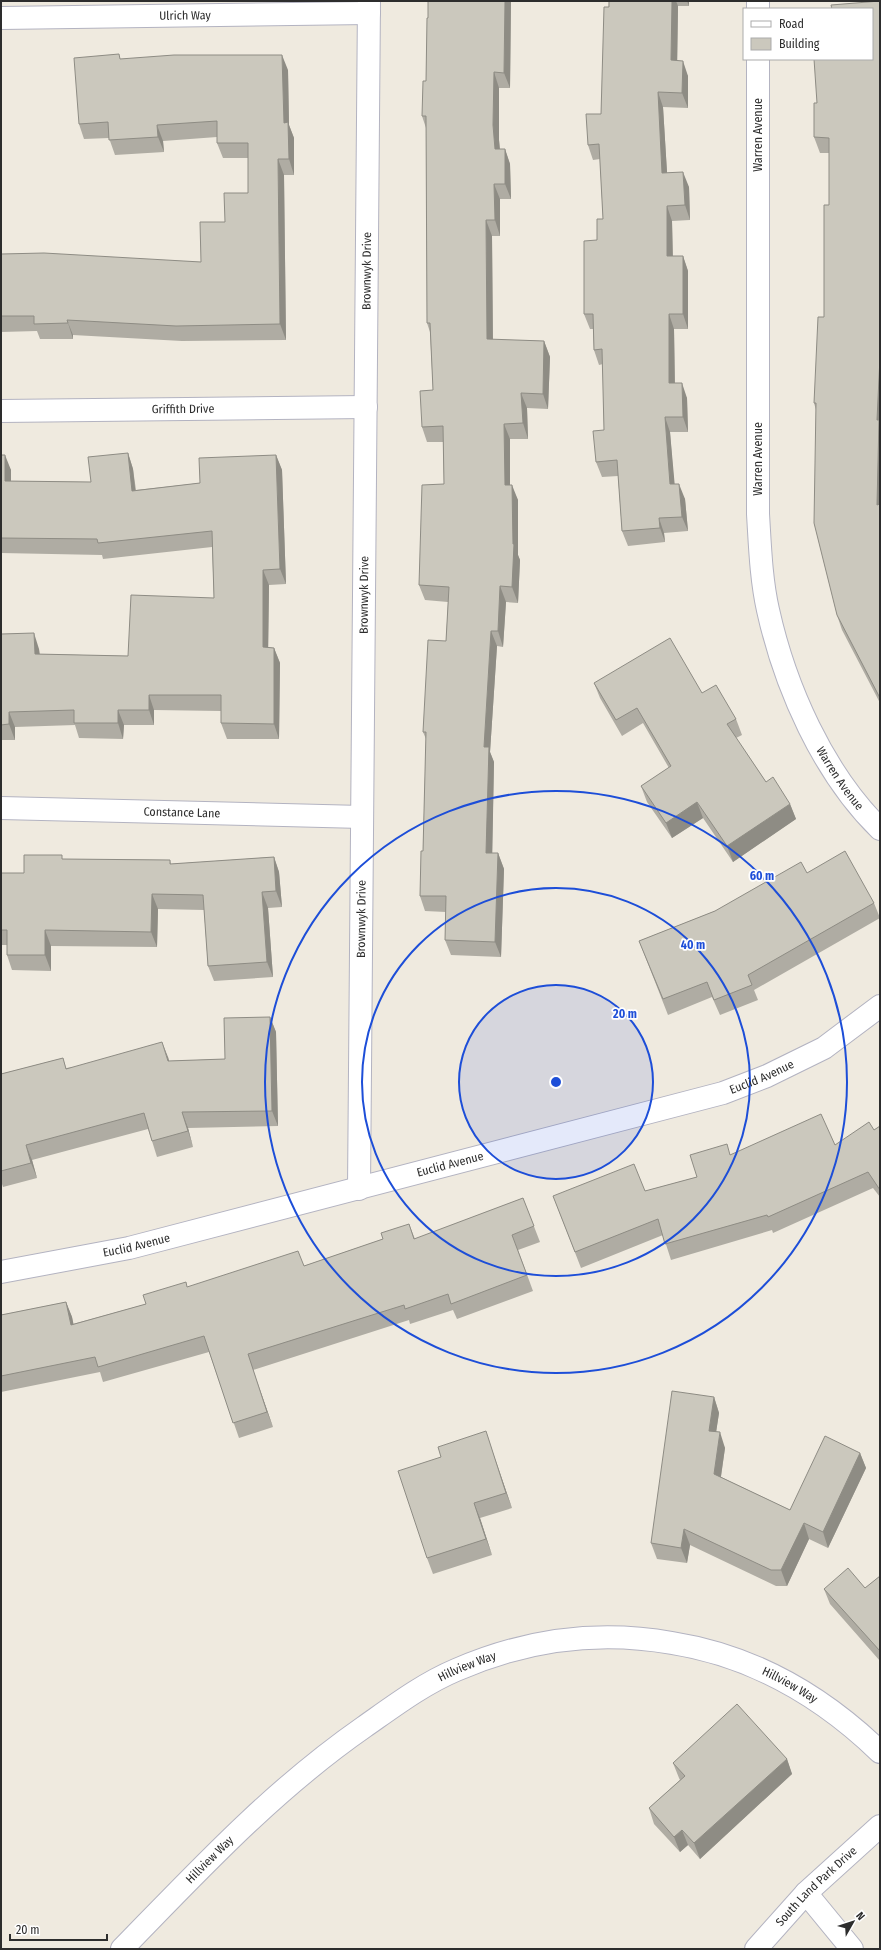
<svg xmlns="http://www.w3.org/2000/svg" width="881" height="1950" font-family="'Fira Sans Condensed',sans-serif">
<style>
.lines{fill:none;stroke-linecap:round;stroke-linejoin:round}
.street-casing{stroke:#b3b3c1;stroke-width:24}
.secondary-casing{stroke:#b3b3c1;stroke-width:24}
.street{stroke:#fff;stroke-width:22}
.secondary{stroke:#fff;stroke-width:22}
.wall{fill:#afaca3}
.shaded-wall{fill:#8e8c84}
.building{fill:#cbc8bd;stroke:#8e8c84}
.ring{fill:none;stroke:#1d4ed8;stroke-width:2}
.labels{text-anchor:middle;stroke-width:3.5;stroke-linejoin:round;paint-order:stroke}
.street-label{font-size:12px;fill:#2d2d2d;stroke:#fff}
.centre{fill:#1d4ed8;stroke:#fff;stroke-width:2}
.ring-label{font-size:12px;text-anchor:middle;font-weight:bold;fill:#1d4ed8;stroke:#fff;stroke-width:3.5;stroke-linejoin:round;paint-order:stroke}
</style>
<rect width="100%" height="100%" fill="#efeadf"/>
<g class="lines">
<g class="street-casing">
<g id="street">
<path d="M 758,1 L 758,9"/>
<path id="s1" d="M 1,18 L 369,13"/>
<path id="s2" d="M 758,59 L 758,514 C 760,546 761,579 768,610 C 785,687 823,773 880,829"/>
<path id="s3" d="M 1,411 L 366,407"/>
<path id="s4" d="M 1,808 L 362,817"/>
<path id="s5" d="M 359,1189 L 369,1"/>
<path id="s6" d="M 1,1272 L 129,1248 L 723,1093 L 767,1076 L 824,1048 L 880,1006"/>
<path d="M 806,1893 L 852,1949"/>
<path id="s7" d="M 122,1949 C 200,1869 272,1791 364,1727 C 394,1706 423,1684 456,1670 C 525,1640 599,1630 672,1643 C 754,1656 821,1695 880,1752"/>
</g>
</g>
<g class="secondary-casing">
<g id="secondary">
<path id="s8" d="M 756,1949 L 806,1893 L 880,1826"/>
</g>
</g>
<use href="#street" class="street"/>
<use href="#secondary" class="secondary"/>
</g>
<path class="wall" d="M 511,1 L 510,88 L 499,88 L 499,140 L 500,149 L 505,149 L 510,164 L 511,199 L 500,199 L 500,236 L 492,236 L 493,340 L 544,341 L 550,357 L 548,409 L 527,408 L 528,439 L 510,439 L 510,485 L 518,500 L 518,555 L 520,560 L 518,603 L 506,602 L 503,647 L 497,646 L 490,752 L 494,762 L 492,853 L 498,853 L 504,869 L 501,957 L 451,955 L 445,940 L 446,912 L 425,911 L 420,896 L 423,851 L 426,739 L 423,732 L 446,641 L 448,602 L 425,600 L 419,585 L 444,484 L 443,442 L 427,442 L 422,427 L 433,390 L 430,332 L 427,323 L 426,128 L 422,116 L 426,81 L 428,18 Z
M 609,1 L 689,1 L 689,6 L 678,6 L 677,61 L 688,76 L 688,108 L 663,107 L 667,173 L 689,187 L 690,220 L 672,221 L 673,256 L 683,256 L 688,271 L 688,329 L 674,329 L 675,383 L 687,398 L 688,432 L 670,432 L 674,484 L 685,499 L 688,531 L 664,533 L 665,542 L 628,546 L 622,531 L 618,476 L 602,477 L 596,462 L 604,430 L 603,364 L 599,365 L 594,350 L 593,329 L 590,329 L 584,314 L 597,240 L 603,219 L 600,159 L 593,160 L 588,145 L 601,114 Z
M 880,1 L 880,703 L 842,630 L 837,615 L 816,410 L 814,403 L 824,317 L 829,205 L 829,153 L 820,153 L 814,137 L 817,103 L 872,59 Z
M 121,59 L 288,70 L 289,125 L 294,138 L 294,175 L 284,175 L 286,340 L 182,341 L 73,335 L 73,339 L 40,339 L 37,331 L 1,332 L 1,254 L 201,262 L 225,222 L 248,193 L 248,158 L 223,158 L 217,143 L 217,137 L 163,141 L 164,152 L 115,155 L 109,138 L 84,139 L 79,124 Z
M 128,453 L 133,469 L 136,490 L 200,483 L 276,455 L 282,470 L 286,584 L 269,585 L 268,647 L 274,648 L 280,663 L 279,739 L 227,739 L 221,723 L 221,711 L 154,710 L 154,725 L 124,725 L 123,739 L 79,738 L 75,725 L 15,727 L 15,740 L 1,740 L 1,634 L 39,649 L 40,654 L 128,656 L 214,598 L 212,547 L 103,559 L 102,555 L 1,553 L 1,455 L 11,470 L 11,481 L 91,482 Z
M 594,683 L 702,693 L 736,719 L 742,735 L 736,738 L 766,782 L 790,804 L 796,819 L 733,862 L 703,818 L 672,838 L 647,802 L 641,786 L 669,768 L 643,723 L 622,736 L 600,698 Z
M 274,857 L 279,872 L 282,907 L 268,908 L 273,977 L 214,981 L 208,966 L 204,910 L 158,909 L 157,947 L 51,946 L 51,971 L 12,970 L 7,955 L 7,945 L 1,945 L 1,873 L 24,873 L 63,859 L 170,860 L 171,864 Z
M 807,873 L 874,903 L 880,918 L 754,990 L 758,1000 L 720,1015 L 712,997 L 668,1015 L 639,941 L 715,911 Z
M 270,1017 L 276,1032 L 278,1126 L 188,1128 L 193,1147 L 157,1157 L 152,1141 L 148,1129 L 32,1160 L 37,1178 L 3,1187 L 1,1181 L 1,1074 L 63,1058 L 66,1068 L 168,1057 L 169,1061 L 225,1059 Z
M 880,1126 L 880,1197 L 873,1188 L 773,1233 L 772,1230 L 671,1260 L 663,1235 L 581,1268 L 553,1196 L 645,1191 L 697,1177 L 731,1155 L 835,1145 L 874,1130 Z
M 523,1198 L 540,1242 L 518,1250 L 533,1291 L 457,1319 L 453,1310 L 410,1324 L 409,1320 L 253,1370 L 273,1427 L 239,1438 L 209,1352 L 103,1382 L 100,1372 L 1,1392 L 1,1315 L 66,1302 L 72,1317 L 73,1324 L 146,1304 L 188,1287 L 304,1266 L 383,1239 L 409,1224 L 415,1239 Z
M 714,1397 L 719,1413 L 716,1432 L 725,1448 L 721,1477 L 790,1510 L 860,1453 L 866,1468 L 828,1548 L 809,1539 L 787,1586 L 776,1586 L 690,1545 L 687,1563 L 657,1559 L 651,1543 Z
M 491,1447 L 512,1508 L 480,1518 L 492,1555 L 433,1574 L 427,1558 Z
M 880,1576 L 880,1661 L 830,1604 L 824,1589 L 865,1588 Z
M 787,1759 L 792,1774 L 700,1859 L 688,1845 L 680,1852 L 654,1824 L 649,1808 L 680,1780 L 679,1778 L 673,1763 Z"/>
<path class="shaded-wall" d="M 505,1 L 511,1 L 510,88 L 504,73 Z
M 672,1 L 676,1 L 678,6 L 677,75 L 671,60 Z
M 687,1 L 689,1 L 689,6 Z
M 282,55 L 288,70 L 289,125 L 294,138 L 294,175 L 289,159 L 284,123 Z
M 683,61 L 688,76 L 688,108 L 682,93 Z
M 494,72 L 499,88 L 499,140 L 501,164 L 495,149 L 493,125 Z
M 658,92 L 663,107 L 668,188 L 662,173 Z
M 157,125 L 163,141 L 164,152 L 158,137 Z
M 505,149 L 510,164 L 511,199 L 505,184 Z
M 278,159 L 284,175 L 286,340 L 280,324 Z
M 683,172 L 689,187 L 690,220 L 685,205 Z
M 494,184 L 500,199 L 500,236 L 495,220 Z
M 667,206 L 672,221 L 673,271 L 667,256 Z
M 486,220 L 492,236 L 493,355 L 487,339 Z
M 683,256 L 688,271 L 688,329 L 683,314 Z
M 669,314 L 674,329 L 675,398 L 669,383 Z
M 67,320 L 73,335 L 73,339 L 68,323 Z
M 544,341 L 550,357 L 548,409 L 543,394 Z
M 880,357 L 880,512 L 877,505 L 877,420 Z
M 682,383 L 687,398 L 688,432 L 683,417 Z
M 521,393 L 527,408 L 528,439 L 523,423 Z
M 665,417 L 670,432 L 676,499 L 670,484 Z
M 504,424 L 510,439 L 510,501 L 505,485 Z
M 128,453 L 133,469 L 137,506 L 132,491 Z
M 5,455 L 11,470 L 11,496 L 5,481 Z
M 276,455 L 282,470 L 286,584 L 280,569 Z
M 679,484 L 685,499 L 688,531 L 682,517 Z
M 512,485 L 518,500 L 518,555 L 520,560 L 518,603 L 512,587 Z
M 659,518 L 664,533 L 665,542 L 660,528 Z
M 263,570 L 269,585 L 268,663 L 263,647 Z
M 500,586 L 506,602 L 503,647 L 498,631 Z
M 491,631 L 497,646 L 490,752 L 494,762 L 492,868 L 486,853 L 484,747 Z
M 34,633 L 39,649 L 40,670 L 35,654 Z
M 274,648 L 280,663 L 279,739 L 274,724 Z
M 149,695 L 154,710 L 154,725 L 149,710 Z
M 118,710 L 124,725 L 123,739 L 118,723 Z
M 9,712 L 15,727 L 15,740 L 9,724 Z
M 697,802 L 703,818 L 672,838 L 666,823 Z
M 790,804 L 796,819 L 733,862 L 727,846 Z
M 498,853 L 504,869 L 501,957 L 495,942 Z
M 274,857 L 279,872 L 282,907 L 276,891 Z
M 262,892 L 268,908 L 273,977 L 267,962 Z
M 152,894 L 158,909 L 157,947 L 151,932 Z
M 45,930 L 51,946 L 51,971 L 45,955 Z
M 270,1017 L 276,1032 L 278,1126 L 272,1111 Z
M 162,1042 L 168,1057 L 173,1076 L 168,1061 Z
M 182,1112 L 188,1128 L 193,1147 L 188,1131 Z
M 26,1145 L 32,1160 L 37,1178 L 31,1163 Z
M 66,1302 L 72,1317 L 77,1340 L 71,1325 Z
M 248,1354 L 253,1370 L 273,1427 L 267,1412 Z
M 714,1397 L 719,1413 L 714,1446 L 709,1431 Z
M 486,1431 L 491,1447 L 512,1508 L 506,1493 Z
M 720,1432 L 725,1448 L 719,1489 L 714,1474 Z
M 860,1453 L 866,1468 L 828,1548 L 823,1532 Z
M 474,1503 L 480,1518 L 492,1555 L 486,1539 Z
M 804,1523 L 809,1539 L 787,1586 L 781,1570 Z
M 684,1529 L 690,1545 L 687,1563 L 681,1548 Z
M 787,1759 L 792,1774 L 700,1859 L 694,1843 Z
M 682,1830 L 688,1845 L 680,1852 L 674,1837 Z"/>
<path class="building" d="M 428,1 L 505,1 L 504,73 L 494,72 L 493,125 L 495,149 L 505,149 L 505,184 L 494,184 L 495,220 L 486,220 L 487,339 L 544,341 L 543,394 L 521,393 L 523,423 L 504,424 L 505,485 L 512,485 L 513,544 L 514,544 L 512,587 L 500,586 L 498,631 L 491,631 L 484,747 L 489,747 L 486,853 L 498,853 L 495,942 L 445,940 L 446,896 L 420,896 L 421,851 L 423,851 L 426,732 L 423,732 L 428,640 L 446,641 L 449,587 L 419,585 L 422,485 L 444,484 L 443,426 L 422,427 L 420,391 L 433,390 L 430,323 L 427,323 L 426,116 L 422,116 L 423,81 L 426,81 L 427,18 L 428,18 Z
M 609,1 L 672,1 L 671,60 L 683,61 L 682,93 L 658,92 L 662,173 L 683,172 L 685,205 L 667,206 L 667,256 L 683,256 L 683,314 L 669,314 L 669,383 L 682,383 L 683,417 L 665,417 L 670,484 L 679,484 L 682,517 L 659,518 L 660,528 L 622,531 L 617,460 L 596,462 L 593,431 L 604,430 L 602,349 L 594,350 L 593,314 L 584,314 L 584,241 L 597,240 L 597,219 L 603,219 L 599,144 L 588,145 L 586,114 L 601,114 L 604,7 L 609,7 Z
M 880,1 L 880,357 L 877,420 L 879,420 L 877,505 L 880,504 L 880,698 L 837,615 L 814,523 L 816,403 L 814,403 L 818,317 L 824,317 L 824,205 L 829,205 L 829,138 L 814,137 L 814,103 L 817,103 L 814,59 L 872,59 L 872,9 L 832,9 L 831,5 Z
M 119,54 L 120,59 L 174,55 L 282,55 L 284,123 L 288,122 L 289,159 L 278,159 L 280,324 L 176,326 L 67,320 L 68,323 L 34,324 L 34,316 L 1,316 L 1,254 L 44,253 L 201,262 L 200,222 L 225,222 L 224,193 L 248,193 L 248,143 L 217,143 L 217,121 L 157,125 L 158,137 L 109,140 L 108,122 L 79,124 L 74,58 Z
M 128,453 L 132,491 L 200,483 L 199,458 L 276,455 L 280,569 L 263,570 L 263,647 L 274,648 L 274,724 L 221,723 L 221,695 L 149,695 L 149,710 L 118,710 L 118,723 L 74,723 L 74,710 L 9,712 L 9,724 L 1,725 L 1,634 L 34,633 L 35,654 L 128,656 L 131,595 L 214,598 L 212,531 L 98,543 L 97,539 L 1,538 L 1,455 L 5,455 L 5,481 L 91,482 L 88,457 Z
M 670,638 L 702,693 L 716,685 L 736,719 L 727,724 L 766,782 L 773,777 L 790,804 L 727,846 L 697,802 L 666,823 L 641,786 L 671,766 L 637,708 L 616,720 L 594,683 Z
M 845,851 L 874,903 L 748,975 L 752,985 L 714,1000 L 707,982 L 663,999 L 639,941 L 715,911 L 801,862 L 807,873 Z
M 24,855 L 62,855 L 62,859 L 170,860 L 170,864 L 274,857 L 276,891 L 262,892 L 267,962 L 208,966 L 203,895 L 152,894 L 151,932 L 45,930 L 45,955 L 7,955 L 7,930 L 1,930 L 1,873 L 24,873 Z
M 270,1017 L 272,1111 L 182,1112 L 188,1131 L 152,1141 L 144,1113 L 26,1145 L 31,1163 L 1,1171 L 1,1074 L 63,1058 L 66,1069 L 162,1042 L 168,1061 L 225,1059 L 224,1018 Z
M 821,1114 L 835,1145 L 869,1122 L 874,1130 L 880,1126 L 880,1190 L 868,1172 L 768,1217 L 767,1215 L 665,1244 L 658,1219 L 575,1252 L 553,1196 L 634,1164 L 645,1191 L 697,1177 L 690,1155 L 727,1144 L 730,1155 Z
M 523,1198 L 534,1226 L 512,1235 L 527,1275 L 451,1304 L 448,1294 L 405,1309 L 404,1305 L 248,1354 L 267,1412 L 233,1423 L 204,1336 L 98,1367 L 95,1357 L 1,1376 L 1,1315 L 66,1302 L 71,1325 L 146,1304 L 143,1295 L 186,1282 L 187,1287 L 298,1251 L 304,1266 L 383,1239 L 381,1233 L 409,1224 L 414,1239 Z
M 672,1391 L 714,1397 L 709,1431 L 720,1432 L 714,1474 L 790,1510 L 825,1436 L 860,1453 L 823,1532 L 804,1523 L 781,1570 L 771,1570 L 684,1529 L 681,1548 L 651,1543 Z
M 486,1431 L 506,1493 L 474,1503 L 486,1539 L 427,1558 L 398,1471 L 441,1457 L 438,1447 Z
M 848,1568 L 865,1588 L 880,1576 L 880,1651 L 824,1589 Z
M 737,1704 L 787,1759 L 694,1843 L 682,1830 L 674,1837 L 649,1808 L 685,1776 L 673,1763 Z"/>
<circle cx="556" cy="1082" r="97" fill="#1d4ed8" fill-opacity=".12"/>
<g class="ring">
<circle cx="556" cy="1082" r="97"/>
<circle cx="556" cy="1082" r="194"/>
<circle cx="556" cy="1082" r="291"/>
</g>
<g class="labels">
<g class="street-label">
<text dy="4" stroke="none"><textPath href="#s1" startOffset="184">Ulrich Way</textPath></text>
<text transform="translate(758 135) rotate(-90)" y="4">Warren Avenue</text>
<text dy="4" stroke="none"><textPath href="#s5" startOffset="918">Brownwyk Drive</textPath></text>
<text dy="4" stroke="none"><textPath href="#s3" startOffset="182">Griffith Drive</textPath></text>
<text transform="translate(758 459) rotate(-90)" y="4">Warren Avenue</text>
<text dy="4" stroke="none"><textPath href="#s5" startOffset="594">Brownwyk Drive</textPath></text>
<text dy="4" stroke="none"><textPath href="#s2" startOffset="736">Warren Avenue</textPath></text>
<text dy="4" stroke="none"><textPath href="#s4" startOffset="181">Constance Lane</textPath></text>
<text dy="4" stroke="none"><textPath href="#s5" startOffset="270">Brownwyk Drive</textPath></text>
<text dy="4" stroke="none"><textPath href="#s6" startOffset="786">Euclid Avenue</textPath></text>
<text dy="4" stroke="none"><textPath href="#s6" startOffset="462">Euclid Avenue</textPath></text>
<text dy="4" stroke="none"><textPath href="#s6" startOffset="138">Euclid Avenue</textPath></text>
<text dy="4" stroke="none"><textPath href="#s7" startOffset="449">Hillview Way</textPath></text>
<text dy="4" stroke="none"><textPath href="#s7" startOffset="784">Hillview Way</textPath></text>
<text dy="4" stroke="none"><textPath href="#s7" startOffset="125">Hillview Way</textPath></text>
<text dy="4" stroke="none"><textPath href="#s8" startOffset="87">South Land Park Drive</textPath></text>
</g>
</g>
<circle cx="556" cy="1082" r="6" class="centre"/>
<g class="ring-label">
<text x="762" y="880">60 m</text>
<text x="693" y="949">40 m</text>
<text x="625" y="1018">20 m</text>
</g>
<rect width="881" height="1950" fill="none" stroke="#2d2d2d" stroke-width="4"/>
<rect x="743" y="8" width="130" height="52" fill="#ffffff" stroke="#ababab"/>
<rect x="751" y="21" width="20" height="6" fill="#ffffff" stroke="#ababab"/>
<text x="779" y="28" font-size="12" fill="#2d2d2d">Road</text>
<rect x="751" y="38" width="20" height="12" fill="#cbc8bd" stroke="#ababab"/>
<text x="779" y="48" font-size="12" fill="#2d2d2d">Building</text>
<g transform="translate(853 1922) rotate(51)" stroke="#ffffff" stroke-width="3" paint-order="stroke">
<path d="M0-3L7 15L0 10L-7 15Z" fill="#2d2d2d"/>
<text y="-6" font-size="11" font-weight="bold" text-anchor="middle" fill="#2d2d2d">N</text>
</g>
<path d="M10 1934v6h97v-6" fill="none" stroke="#2d2d2d" stroke-width="2"/>
<text x="16" y="1934" font-size="12" fill="#2d2d2d" stroke="#ffffff" stroke-width="3" paint-order="stroke">20 m</text>
</svg>
